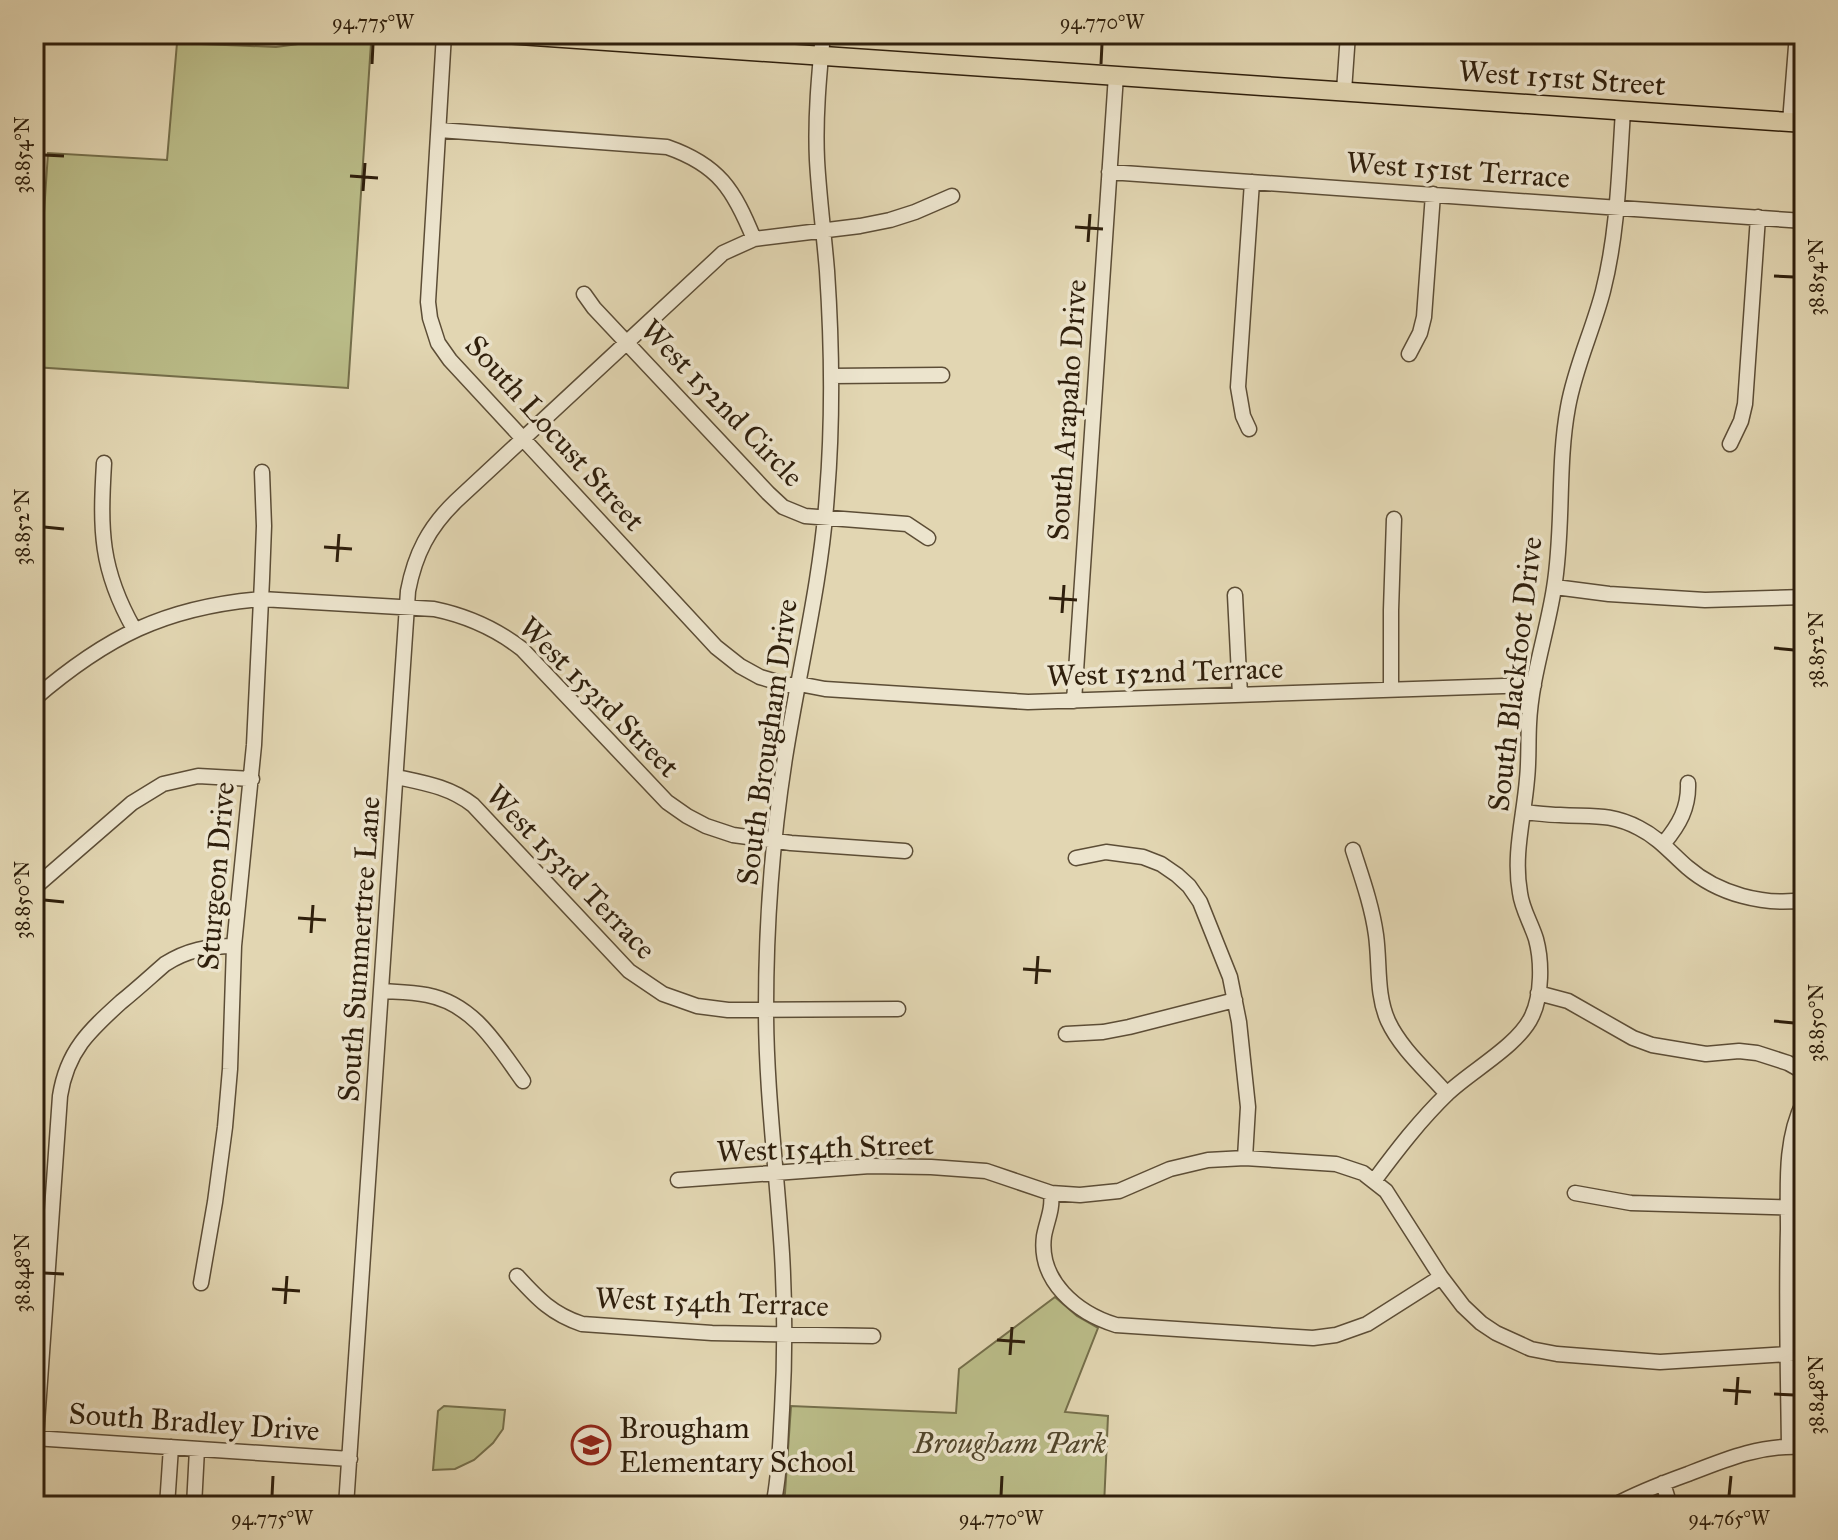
<svg xmlns="http://www.w3.org/2000/svg" width="1838" height="1540" font-family="'IM FELL Great Primer',serif">
<style>
.green{fill:#babc88;stroke:#746e4a;stroke-width:2}
.lines{fill:none;stroke-linecap:round;stroke-linejoin:round}
.minor-casing{stroke:#5c4d36;stroke-width:17}
.major-casing{stroke:#2f1f0c;stroke-width:21}
.minor{stroke:#ece4cd;stroke-width:14}
.major{stroke:#e2d6b2;stroke-width:18}
.ticks{fill:none;stroke:#2f1f0c;stroke-width:3}
.labels{text-anchor:middle;stroke-width:7;stroke-linejoin:round;paint-order:stroke}
.street-label{font-size:30px;fill:#2f1f0c;stroke:#ece4cd}
.poi-label{font-size:30px;fill:#2f1f0c;stroke:#ece4cd;text-anchor:start}
.park-label{font-size:30px;font-style:italic;fill:#52462b;stroke:#ece4cd}
.neatline{fill:none;stroke:#2f1f0c;stroke-width:3}
.ticks-label{font-size:20px;text-anchor:middle;fill:#2f1f0c}
</style>
<rect width="100%" height="100%" fill="#e2d6b2"/>
<filter id="stains"><feTurbulence type="fractalNoise" baseFrequency=".0025" numOctaves="4"/><feColorMatrix values="0 0 0 0 .2 0 0 0 0 .09 0 0 0 0 .02 0 0 0 .5 -.17"/></filter>
<radialGradient id="worn" r=".72"><stop offset=".6" stop-color="#630" stop-opacity="0"/><stop offset="1" stop-color="#630" stop-opacity=".3"/></radialGradient>
<path class="green" d="M 328,40 L 371,43 L 348,388 L 34,367 L 34,308 L 39,287 L 48,153 L 167,160 L 177,43 L 276,47 Z
M 1055,1297 L 1077,1316 L 1098,1328 L 1065,1412 L 1108,1416 L 1104,1506 L 782,1506 L 785,1493 L 791,1406 L 956,1413 L 959,1369 Z
M 444,1406 L 505,1410 L 503,1429 L 493,1443 L 474,1460 L 455,1469 L 433,1470 L 438,1411 Z"/>
<g class="lines">
<g class="minor-casing">
<path id="minor" d="M 444,34 L 428,302 L 430,318 L 438,343 L 450,360 L 716,647 L 740,666 L 760,677 L 787,685 L 799,684 L 825,689 L 1028,702 L 1534,685
M 1344,91 L 1348,34
M 1790,122 L 1797,34
M 439,130 L 667,147 C 719,165 734,190 754,239
M 1109,172 L 1804,221
M 584,294 L 594,308 L 768,493 L 783,507 L 805,516 L 907,524 L 928,538
M 1409,354 L 1420,333 L 1424,317 L 1433,194
M 831,376 L 942,375
M 1249,429 L 1243,416 L 1238,387 L 1252,182
M 1730,444 L 1741,421 L 1745,404 L 1758,217
M 104,463 C 100,530 100,569 134,629
M 1555,587 L 1609,594 L 1705,600 L 1804,597
M 1235,595 L 1240,695
M 1391,690 L 1391,610 L 1394,519
M 34,699 C 106,637 165,607 261,599 L 434,609 C 468,616 495,628 522,649 L 667,802 L 687,816 L 706,826 L 733,835 L 791,843 L 905,851
M 1074,701 L 1116,75
M 397,777 C 425,783 450,787 473,805 L 629,971 L 663,994 L 697,1006 L 728,1010 L 898,1009
M 1523,812 C 1535,813 1548,815 1560,815 C 1592,817 1610,813 1639,828 C 1659,838 1671,853 1687,867 C 1718,894 1764,906 1804,900
M 1664,843 C 1679,825 1689,808 1688,783
M 1353,850 C 1362,878 1372,906 1376,935 C 1380,964 1376,994 1388,1021 C 1401,1049 1427,1071 1447,1094
M 1076,858 L 1106,852 L 1143,857 L 1161,864 L 1177,875 L 1189,886 L 1200,902 L 1230,977 L 1239,1022 L 1248,1107 L 1245,1158
M 34,888 L 132,803 L 163,784 L 198,776 L 252,779
M 382,991 C 397,992 412,992 427,995 C 474,1004 497,1045 523,1081
M 1538,993 L 1568,1001 L 1633,1038 L 1652,1045 L 1706,1054 L 1739,1051 L 1757,1053 L 1788,1063 L 1804,1072
M 1066,1034 L 1103,1032 L 1129,1027 L 1235,1000
M 678,1180 L 870,1166 L 931,1167 L 986,1171 L 1051,1193 L 1080,1195 L 1119,1191 L 1170,1169 L 1208,1160 L 1245,1158 L 1336,1164 L 1363,1173 L 1386,1191 L 1441,1277 L 1463,1306 L 1481,1323 L 1496,1333 L 1531,1349 L 1557,1354 L 1660,1362 L 1804,1353
M 1374,1181 C 1397,1150 1420,1120 1448,1093 C 1471,1071 1519,1045 1532,1016 C 1542,995 1542,961 1536,939 C 1531,923 1522,909 1520,893 C 1513,854 1524,817 1527,779 C 1529,761 1528,743 1529,724 C 1531,678 1547,633 1554,588 C 1564,528 1557,466 1568,407 C 1575,367 1593,330 1603,291 C 1618,232 1619,171 1623,111
M 1051,1193 C 1053,1210 1047,1220 1044,1236 C 1038,1281 1077,1313 1116,1325 L 1313,1338 L 1336,1335 L 1367,1324 L 1441,1277
M 1575,1193 L 1631,1203 L 1804,1208
M 517,1276 C 538,1299 552,1314 582,1324 L 712,1333 L 873,1336
M 201,1283 L 215,1202 L 225,1127 L 230,1069 L 234,946 L 254,745 L 262,579 L 264,526 L 262,472
M 34,1438 L 350,1459
M 36,1438 L 60,1096 C 67,1051 89,1031 121,1002 C 136,990 150,977 165,964 C 187,950 208,946 234,946
M 1789,1446 C 1788,1374 1786,1301 1788,1229 C 1788,1186 1784,1141 1804,1101
M 1663,1483 L 1670,1506
M 167,1506 L 171,1447
M 194,1506 L 197,1449
M 346,1506 L 408,591 C 415,554 429,527 456,501 L 723,253 L 754,239 L 860,226 L 890,220 L 915,212 L 952,196
M 773,1506 C 780,1474 780,1442 782,1410 C 785,1358 785,1306 782,1254 C 777,1172 766,1091 766,1009 C 766,925 772,841 785,758 C 799,669 821,583 827,494 C 833,420 832,345 827,271 C 824,234 819,197 817,160 C 815,118 819,76 823,34
M 1613,1506 C 1637,1493 1663,1483 1688,1474 C 1726,1459 1762,1444 1804,1447"/>
</g>
<g class="major-casing">
<path id="major" d="M 503,34 L 1804,123"/>
</g>
<use href="#minor" class="minor"/>
<use href="#major" class="major"/>
</g>
<path class="ticks" d="M 372,64 L 373,44M 1101,64 L 1102,44M 44,155 L 64,156M 350,176 L 378,178M 363,191 L 365,163M 1075,227 L 1103,229M 1088,242 L 1090,214M 1774,276 L 1794,277M 44,527 L 64,529M 324,547 L 352,549M 337,562 L 339,534M 1049,598 L 1077,600M 1062,613 L 1064,585M 1774,648 L 1794,650M 44,900 L 64,902M 298,918 L 326,920M 311,933 L 313,905M 1023,969 L 1051,971M 1036,984 L 1038,956M 1774,1021 L 1794,1023M 44,1273 L 64,1274M 272,1289 L 300,1291M 285,1304 L 287,1276M 997,1340 L 1025,1342M 1010,1355 L 1012,1327M 1723,1390 L 1751,1392M 1774,1394 L 1794,1395M 1736,1405 L 1738,1377M 272,1496 L 273,1476M 1001,1496 L 1002,1476M 1729,1496 L 1731,1476"/>
<defs>
<g id="school-ring" transform="scale(2)"><circle r="9.5" fill="#ece4cd" stroke="#8f2418" stroke-width="1.5"/><path d="M0-5L7-2L0 1L-7-2ZM-4 1L0 2.5L4 1V4Q0 6-4 4Z" fill="#8f2418"/></g>
</defs>
<g fill-rule="evenodd">
<use href="#school-ring" x="591" y="1445"/>
</g>
<g class="labels">
<g class="street-label">
<text transform="translate(1562 78) rotate(4)" y="10">West 151st Street</text>
<text transform="translate(1458 170) rotate(4)" y="10">West 151st Terrace</text>
<text transform="translate(722 403) rotate(46)" y="10">West 152nd Circle</text>
<text transform="translate(1067 410) rotate(-86)" y="10">South Arapaho Drive</text>
<text transform="translate(555 433) rotate(48)" y="10">South Locust Street</text>
<text transform="translate(1165 672) rotate(-2)" y="10">West 152nd Terrace</text>
<text transform="translate(1515 674) rotate(-83)" y="10">South Blackfoot Drive</text>
<text transform="translate(599 697) rotate(45)" y="10">West 153rd Street</text>
<text transform="translate(767 742) rotate(-82)" y="10">South Brougham Drive</text>
<text transform="translate(571 872) rotate(46)" y="10">West 153rd Terrace</text>
<text transform="translate(216 876) rotate(-85)" y="10">Sturgeon Drive</text>
<text transform="translate(359 949) rotate(-86)" y="10">South Summertree Lane</text>
<text transform="translate(825 1148) rotate(-2)" y="10">West 154th Street</text>
<text transform="translate(712 1302) rotate(2)" y="10">West 154th Terrace</text>
<text transform="translate(194 1422) rotate(4)" y="10">South Bradley Drive</text>
</g>
<g class="poi-label">
<text x="619" y="1438">Brougham<tspan x="619" dy="34">Elementary School</tspan></text>
</g>
<g class="park-label">
<text x="1010" y="1453">Brougham Park</text>
</g>
</g>
<rect width="1838" height="1540" fill="none" stroke="#e2d6b2" stroke-width="88"/>
<rect x="44" y="44" width="1750" height="1452" class="neatline"/>
<g class="ticks-label">
<text x="373" y="29">94.775°W</text>
<text x="1102" y="29">94.770°W</text>
<text transform="translate(22 155) rotate(-90)" y="7">38.854°N</text>
<text transform="translate(1816 277) rotate(-90)" y="7">38.854°N</text>
<text transform="translate(22 527) rotate(-90)" y="7">38.852°N</text>
<text transform="translate(1816 650) rotate(-90)" y="7">38.852°N</text>
<text transform="translate(22 900) rotate(-90)" y="7">38.850°N</text>
<text transform="translate(1816 1023) rotate(-90)" y="7">38.850°N</text>
<text transform="translate(22 1273) rotate(-90)" y="7">38.848°N</text>
<text transform="translate(1816 1395) rotate(-90)" y="7">38.848°N</text>
<text x="272" y="1525">94.775°W</text>
<text x="1001" y="1525">94.770°W</text>
<text x="1729" y="1525">94.765°W</text>
</g>
<rect width="100%" height="100%" filter="url(#stains)"/>
<rect width="100%" height="100%" fill="url(#worn)"/>
</svg>
